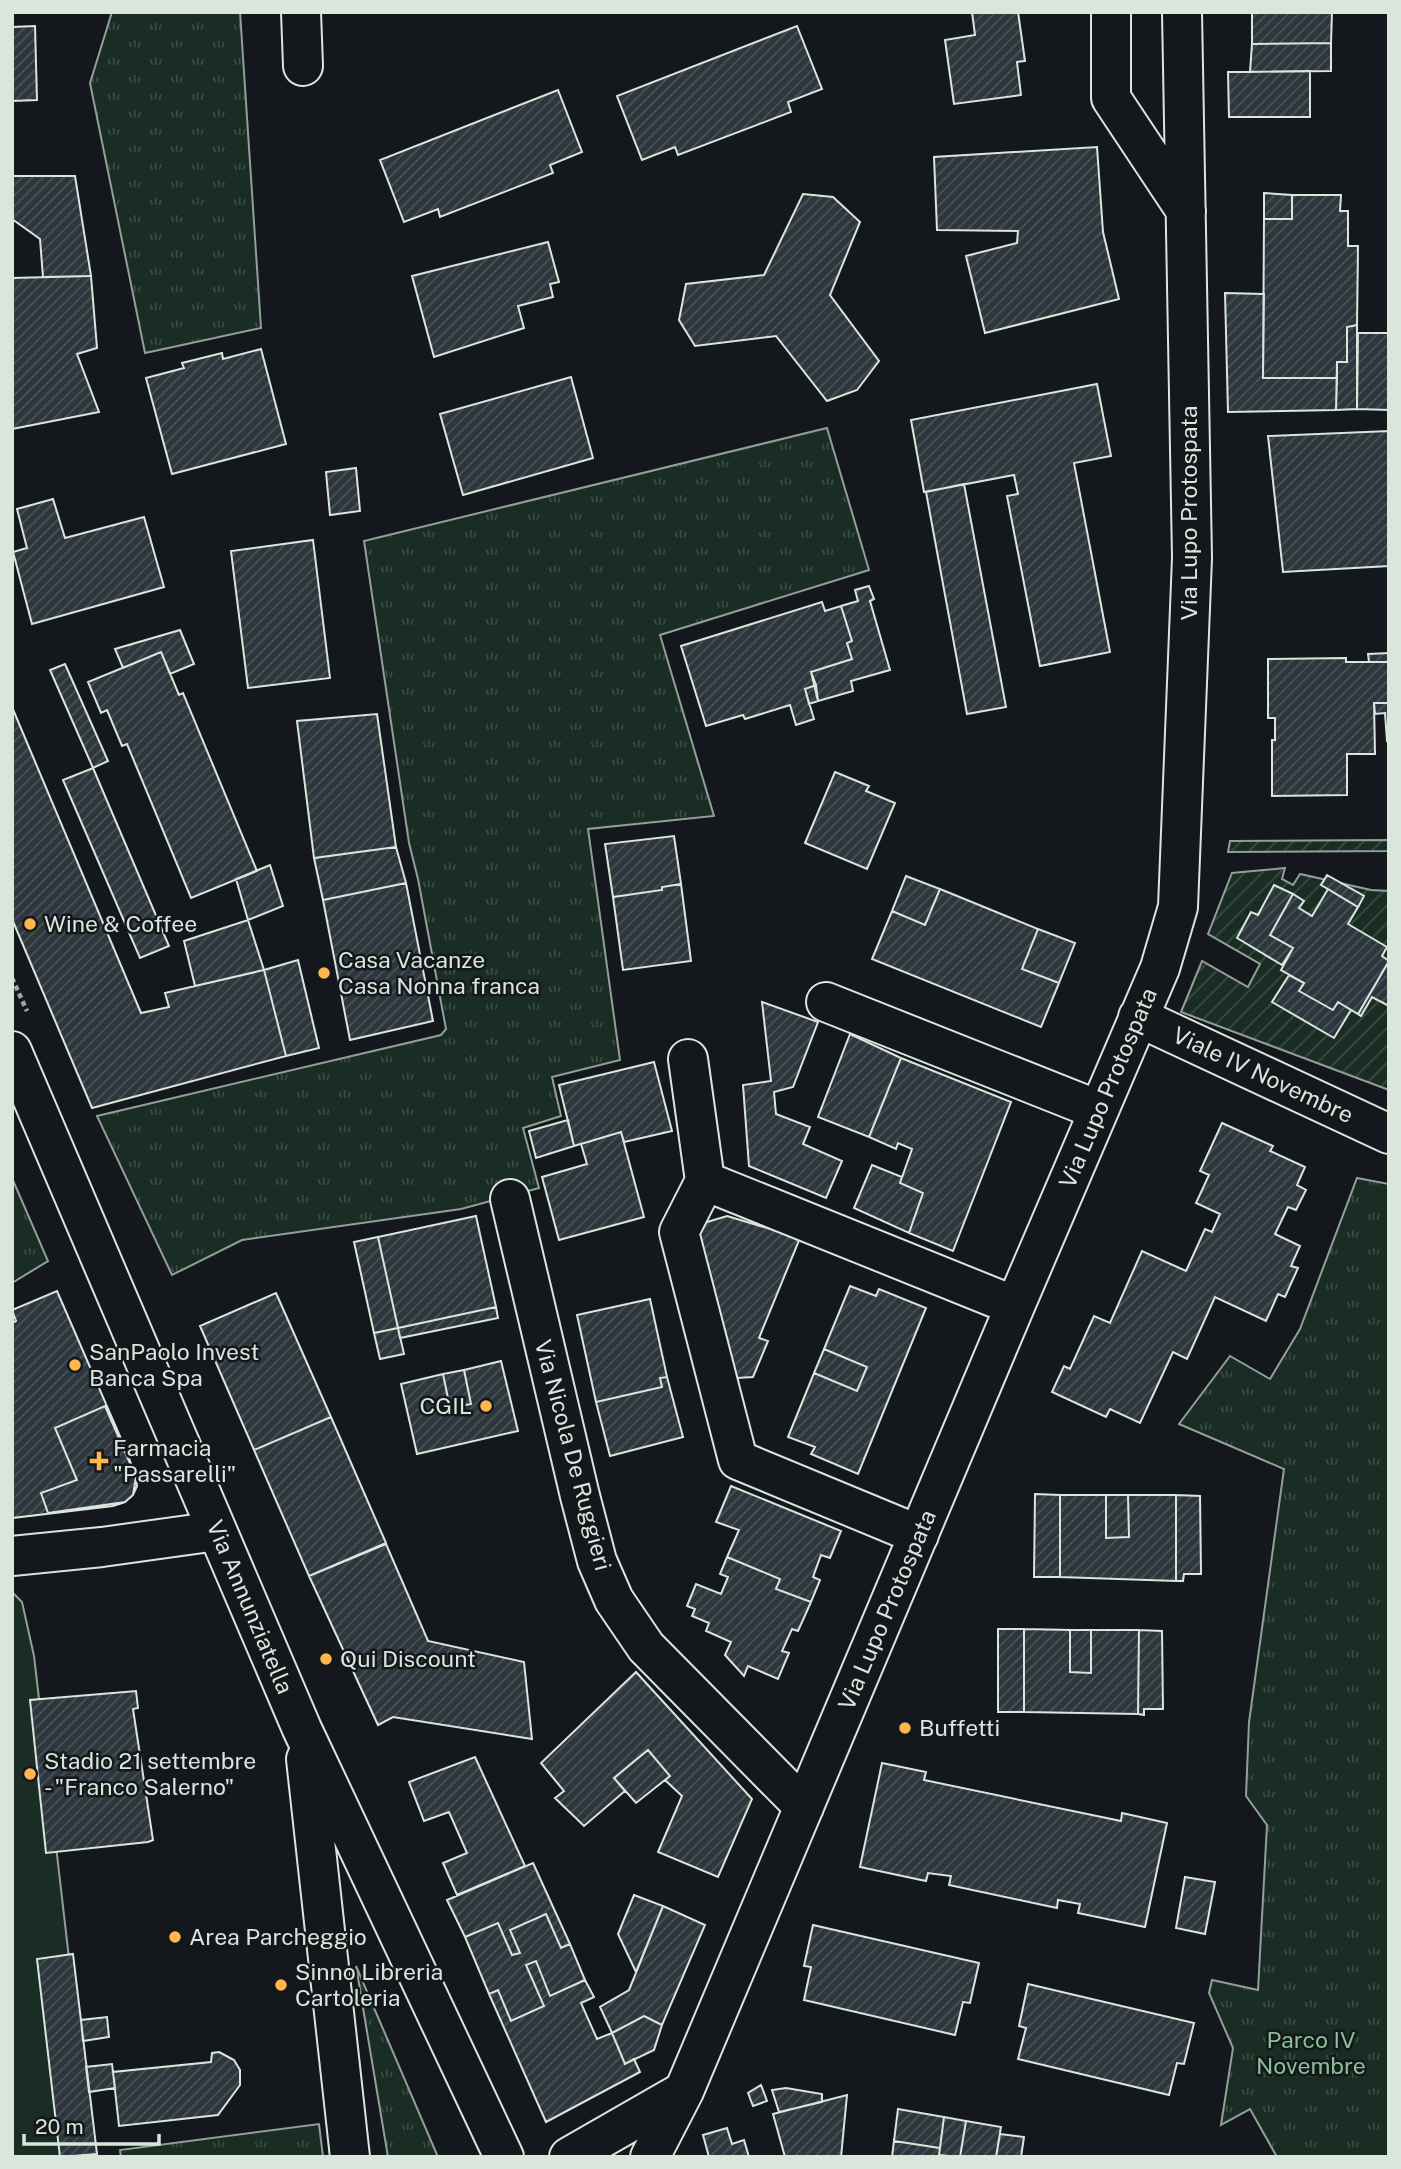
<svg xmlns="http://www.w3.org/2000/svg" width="1401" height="2169" font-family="'Public Sans',sans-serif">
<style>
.grass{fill:url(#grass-tufts);stroke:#939e99;stroke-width:2}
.garden{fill:url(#garden-furrows);stroke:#939e99;stroke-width:2}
.pitch{fill:#1a2d24;stroke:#939e99;stroke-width:2}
.building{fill:url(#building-hatch);stroke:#d8e6dc;stroke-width:2}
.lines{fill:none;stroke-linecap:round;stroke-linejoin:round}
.minor-casing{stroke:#d8e6dc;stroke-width:42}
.path{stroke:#9da8a2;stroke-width:4.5;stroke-dasharray:5 3.5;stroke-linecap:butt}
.minor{stroke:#14181c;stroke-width:38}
.poi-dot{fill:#ffb74d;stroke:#14181c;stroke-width:2.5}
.labels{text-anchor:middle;stroke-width:5;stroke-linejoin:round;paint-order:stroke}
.street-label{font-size:23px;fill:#d8e6dc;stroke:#14181c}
.poi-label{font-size:23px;fill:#d8e6dc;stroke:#14181c;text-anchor:start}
.park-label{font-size:23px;fill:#8ac095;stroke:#14181c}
</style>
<defs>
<pattern id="grass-tufts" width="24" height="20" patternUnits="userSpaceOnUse" patternTransform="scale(1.75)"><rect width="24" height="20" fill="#1a2d24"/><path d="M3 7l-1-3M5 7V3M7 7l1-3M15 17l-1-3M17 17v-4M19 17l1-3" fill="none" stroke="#3b4b43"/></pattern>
<pattern id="garden-furrows" width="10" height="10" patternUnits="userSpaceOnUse" patternTransform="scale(1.75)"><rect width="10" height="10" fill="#1a2d24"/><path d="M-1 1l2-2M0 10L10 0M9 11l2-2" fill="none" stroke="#3b4b43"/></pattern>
<pattern id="building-hatch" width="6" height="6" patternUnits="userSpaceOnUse" patternTransform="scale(1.75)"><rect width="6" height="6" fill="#2c363c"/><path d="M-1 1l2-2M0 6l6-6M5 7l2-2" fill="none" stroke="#4a5358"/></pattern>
</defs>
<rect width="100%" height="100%" fill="#14181c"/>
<path class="grass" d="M 112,12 L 240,12 L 261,328 L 145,353 L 90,83 Z
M 827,428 L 869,570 L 660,635 L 714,816 L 588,829 L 620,1060 L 552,1077 L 561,1116 L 523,1128 L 539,1188 L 461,1209 L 242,1240 L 172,1275 L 97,1116 L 441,1035 L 446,1029 L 418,879 L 409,843 L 364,541 Z
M 12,1178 L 48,1261 L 12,1283 Z
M 1357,1178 L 1389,1184 L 1389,2157 L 1277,2157 L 1250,2109 L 1221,2125 L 1233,2048 L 1209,1993 L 1212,1980 L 1258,1990 L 1267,1825 L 1246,1796 L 1249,1722 L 1284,1469 L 1179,1424 L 1230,1356 L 1270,1379 L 1300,1329 Z
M 356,1966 L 438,2157 L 388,2157 Z
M 319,2124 L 323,2157 L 121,2157 L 120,2150 Z"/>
<path class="garden" d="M 1389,840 L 1389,851 L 1228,852 L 1230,841 Z
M 1285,868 L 1282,879 L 1293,885 L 1300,874 L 1371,890 L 1389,891 L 1389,1090 L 1181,1012 L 1202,961 L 1248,987 L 1260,964 L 1208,934 L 1232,873 Z"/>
<path class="pitch" d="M 12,1592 L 22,1602 L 34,1656 L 92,2157 L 12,2157 Z"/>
<path class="building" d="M 972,12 L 1018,12 L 1025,61 L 1017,62 L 1021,95 L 954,104 L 945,40 L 975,35 Z
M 1252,12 L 1332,12 L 1331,43 L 1252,44 Z
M 35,26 L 37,100 L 12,101 L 12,27 Z
M 797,26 L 822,89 L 788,102 L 791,112 L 678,155 L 675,147 L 642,160 L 617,96 Z
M 1331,43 L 1331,71 L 1250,72 L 1252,44 Z
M 1310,71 L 1310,117 L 1229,117 L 1228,72 Z
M 558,90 L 582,152 L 550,165 L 553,173 L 440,217 L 438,209 L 404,222 L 380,160 Z
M 1097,147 L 1103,232 L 1119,299 L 985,333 L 966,256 L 1017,243 L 1018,231 L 937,230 L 934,157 Z
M 12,176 L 75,176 L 91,276 L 43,277 L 40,239 L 12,219 Z
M 1264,193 L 1292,195 L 1292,219 L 1264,219 Z
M 803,194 L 833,197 L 860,222 L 830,295 L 879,361 L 857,390 L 827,401 L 776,336 L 695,346 L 679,320 L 686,284 L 764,275 Z
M 1292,195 L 1341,195 L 1340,211 L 1348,211 L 1348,246 L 1358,246 L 1357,325 L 1347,327 L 1347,362 L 1337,362 L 1337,378 L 1263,378 L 1264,219 L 1292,219 Z
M 548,242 L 559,282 L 550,284 L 553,297 L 518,306 L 524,328 L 434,357 L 412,276 Z
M 91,276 L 97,348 L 77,354 L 99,412 L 12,429 L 12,278 Z
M 1225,293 L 1264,294 L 1263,378 L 1337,378 L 1336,410 L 1228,412 Z
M 1357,325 L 1357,409 L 1336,410 L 1337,362 L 1347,362 L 1347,327 Z
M 1358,333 L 1389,333 L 1389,410 L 1357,409 Z
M 261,349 L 286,444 L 172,474 L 146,378 L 184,368 L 182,363 L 222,353 L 223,359 Z
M 571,377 L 593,458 L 463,495 L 440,414 Z
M 1097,384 L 1111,456 L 1074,463 L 1110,652 L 1040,666 L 1007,496 L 1018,494 L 1014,475 L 924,492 L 911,420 Z
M 1389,431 L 1389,566 L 1283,572 L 1268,436 Z
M 356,468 L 360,511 L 330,515 L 326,472 Z
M 964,484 L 1006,707 L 967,714 L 926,492 Z
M 53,499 L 65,538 L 144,517 L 164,587 L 32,624 L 13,552 L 27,548 L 17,509 Z
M 313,540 L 330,678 L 248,688 L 231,551 Z
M 869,586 L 874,599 L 870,601 L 890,670 L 851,681 L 853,691 L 818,701 L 811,672 L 852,659 L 847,643 L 852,641 L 841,606 L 858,601 L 855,590 Z
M 822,602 L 825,611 L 841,606 L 852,641 L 847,643 L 852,659 L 811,672 L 816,685 L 805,689 L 814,719 L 796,725 L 790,705 L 745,719 L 743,715 L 706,726 L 681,646 Z
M 180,630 L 194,664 L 170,674 L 161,652 L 123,668 L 115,649 Z
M 161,652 L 179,695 L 183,693 L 257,871 L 191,898 L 127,744 L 122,746 L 107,710 L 101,713 L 88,682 Z
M 1389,653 L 1389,662 L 1369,662 L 1368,654 Z
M 1346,658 L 1346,662 L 1389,662 L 1389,703 L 1374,703 L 1375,754 L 1347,754 L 1347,795 L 1272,796 L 1272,740 L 1275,740 L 1275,718 L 1268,718 L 1268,659 Z
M 65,664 L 108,761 L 93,768 L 50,670 Z
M 816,685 L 818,701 L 809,704 L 805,689 Z
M 1374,703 L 1389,703 L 1389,740 L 1387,741 L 1385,713 L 1375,714 Z
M 12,707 L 141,1013 L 169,1007 L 165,993 L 264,970 L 286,1056 L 92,1108 L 12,919 Z
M 377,714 L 396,847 L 314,858 L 297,721 Z
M 93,768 L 169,946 L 140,958 L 63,780 Z
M 835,772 L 869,786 L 866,791 L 895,803 L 867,869 L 805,843 Z
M 674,836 L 681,884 L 662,887 L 662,890 L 613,897 L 605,844 Z
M 396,847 L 406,883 L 323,900 L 314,858 Z
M 270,865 L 283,906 L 248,920 L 236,879 Z
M 1327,875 L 1364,896 L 1358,907 L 1321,885 Z
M 906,876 L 940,889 L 925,925 L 892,911 Z
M 406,883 L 433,1021 L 350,1040 L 323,900 Z
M 681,884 L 691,961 L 623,970 L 613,897 L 662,890 L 662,887 Z
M 1274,885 L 1293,894 L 1270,935 L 1293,948 L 1282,965 L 1237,938 L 1251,912 L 1258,915 Z
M 940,889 L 1038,929 L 1022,969 L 1059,983 L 1041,1027 L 872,959 L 892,911 L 925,925 Z
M 1328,889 L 1358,907 L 1348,924 L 1387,947 L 1382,956 L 1389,961 L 1358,1014 L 1338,1002 L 1333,1010 L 1299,991 L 1304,983 L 1281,970 L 1293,948 L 1270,935 L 1293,894 L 1304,901 L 1299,908 L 1312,916 Z
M 248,920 L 264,970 L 195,986 L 184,941 Z
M 1038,929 L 1075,943 L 1059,983 L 1022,969 Z
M 298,960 L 319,1048 L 286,1056 L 264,970 Z
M 1389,961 L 1389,1006 L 1372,997 L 1361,1016 L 1358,1014 Z
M 1289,975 L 1304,983 L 1299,991 L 1333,1010 L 1338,1002 L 1351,1010 L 1334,1038 L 1272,1002 Z
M 762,1002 L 818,1022 L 793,1087 L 774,1092 L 776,1114 L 810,1127 L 803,1144 L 842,1161 L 826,1198 L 749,1166 L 743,1085 L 771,1081 Z
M 850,1034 L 901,1058 L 869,1137 L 818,1117 Z
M 901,1058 L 1011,1102 L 953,1251 L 909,1233 L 923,1193 L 900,1183 L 912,1149 L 898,1143 L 896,1149 L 869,1137 Z
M 654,1062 L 672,1131 L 624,1142 L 621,1132 L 574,1146 L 559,1085 Z
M 568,1120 L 574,1146 L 536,1158 L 529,1131 Z
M 1222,1123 L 1273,1146 L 1270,1151 L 1305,1167 L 1297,1185 L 1306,1190 L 1296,1210 L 1288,1207 L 1275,1234 L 1300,1246 L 1291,1266 L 1298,1268 L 1285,1297 L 1278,1294 L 1266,1321 L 1215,1297 L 1187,1359 L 1173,1352 L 1140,1423 L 1110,1409 L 1106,1417 L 1052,1392 L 1064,1366 L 1070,1369 L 1094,1316 L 1110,1323 L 1142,1251 L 1186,1271 L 1205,1229 L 1212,1232 L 1220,1214 L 1196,1203 L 1209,1175 L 1200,1171 Z
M 621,1132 L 644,1217 L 559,1240 L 542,1177 L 587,1164 L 581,1144 Z
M 872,1165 L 902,1177 L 900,1183 L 923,1193 L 909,1233 L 854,1208 Z
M 476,1216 L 496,1307 L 398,1328 L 378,1237 Z
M 727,1216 L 800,1238 L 759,1338 L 768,1341 L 753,1377 L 737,1378 L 697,1225 Z
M 378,1237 L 398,1328 L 374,1333 L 354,1242 Z
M 850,1286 L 876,1296 L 879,1289 L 926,1308 L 858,1474 L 811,1454 L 815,1447 L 788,1437 L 814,1373 L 857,1391 L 867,1367 L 824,1349 Z
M 57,1291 L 126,1450 L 136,1477 L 137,1486 L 133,1495 L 125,1502 L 113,1506 L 12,1518 L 12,1323 L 16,1321 L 12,1310 Z
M 276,1293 L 331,1417 L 254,1450 L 200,1326 Z
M 650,1299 L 667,1377 L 660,1378 L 662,1387 L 596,1402 L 577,1315 Z
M 496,1307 L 498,1318 L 400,1338 L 398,1328 Z
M 398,1328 L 404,1354 L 380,1359 L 374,1333 Z
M 824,1349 L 867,1367 L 857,1391 L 814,1373 Z
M 501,1361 L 518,1431 L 417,1454 L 401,1384 L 443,1374 L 450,1408 L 471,1404 L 464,1370 Z
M 464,1370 L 471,1404 L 450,1408 L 443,1374 Z
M 667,1377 L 683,1437 L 610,1456 L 596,1402 L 662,1387 L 660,1378 Z
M 105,1406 L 136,1477 L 133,1495 L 125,1502 L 48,1513 L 41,1493 L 77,1480 L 55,1428 Z
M 331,1417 L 386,1543 L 309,1576 L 254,1450 Z
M 731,1486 L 841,1531 L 830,1558 L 821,1555 L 813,1577 L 820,1580 L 811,1602 L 776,1589 L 780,1579 L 727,1557 L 739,1530 L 716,1522 Z
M 1035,1494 L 1060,1495 L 1060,1577 L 1034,1577 Z
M 1060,1495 L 1106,1495 L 1106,1538 L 1129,1537 L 1128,1495 L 1176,1495 L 1176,1581 L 1060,1577 Z
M 1106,1495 L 1128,1495 L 1129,1537 L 1106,1538 Z
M 1176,1495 L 1200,1496 L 1201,1574 L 1184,1574 L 1183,1581 L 1176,1581 Z
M 386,1544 L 428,1641 L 524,1662 L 532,1739 L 393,1717 L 378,1725 L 309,1576 Z
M 727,1557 L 780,1579 L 776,1589 L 811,1602 L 798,1631 L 792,1629 L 782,1651 L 789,1653 L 778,1679 L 748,1666 L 744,1676 L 725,1655 L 731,1642 L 706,1631 L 709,1623 L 692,1616 L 695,1609 L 687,1606 L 696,1584 L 721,1594 L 728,1577 L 720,1574 Z
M 998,1629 L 1024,1629 L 1024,1712 L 998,1712 Z
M 1024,1629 L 1070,1630 L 1070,1672 L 1091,1673 L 1091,1630 L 1139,1630 L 1138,1714 L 1024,1712 Z
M 1070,1630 L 1091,1630 L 1091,1673 L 1070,1672 Z
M 1139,1630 L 1162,1631 L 1163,1709 L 1144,1709 L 1144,1715 L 1138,1714 Z
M 636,1672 L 752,1799 L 718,1877 L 658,1852 L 682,1796 L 665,1780 L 670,1776 L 648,1750 L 614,1778 L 625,1791 L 584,1826 L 555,1798 L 564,1791 L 541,1763 Z
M 136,1691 L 138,1708 L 133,1709 L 153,1840 L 148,1842 L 46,1853 L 30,1700 Z
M 648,1750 L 670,1776 L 636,1803 L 614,1778 Z
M 475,1757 L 525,1866 L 457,1895 L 443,1863 L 467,1853 L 449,1812 L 424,1821 L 409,1782 Z
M 882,1763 L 926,1772 L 924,1780 L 1121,1821 L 1122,1813 L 1167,1823 L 1145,1927 L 1078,1913 L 1080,1904 L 1058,1900 L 1057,1908 L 949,1885 L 951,1876 L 928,1873 L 926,1881 L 860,1867 Z
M 533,1863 L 570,1944 L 561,1948 L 546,1914 L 510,1930 L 520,1953 L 512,1955 L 498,1923 L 465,1937 L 447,1900 Z
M 1185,1877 L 1215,1882 L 1205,1934 L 1176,1928 Z
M 634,1895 L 663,1906 L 636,1972 L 618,1934 Z
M 663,1906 L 705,1925 L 662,2025 L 644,2016 L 612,2033 L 600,2007 L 629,1990 Z
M 546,1914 L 561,1948 L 570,1944 L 585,1980 L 550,1996 L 536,1961 L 526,1965 L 544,2006 L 511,2021 L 498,1990 L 489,1994 L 465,1937 L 498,1923 L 512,1955 L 520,1953 L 510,1930 Z
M 813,1925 L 979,1963 L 970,2003 L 963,2002 L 955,2035 L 804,2000 L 811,1967 L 804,1966 Z
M 73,1954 L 97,2154 L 60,2157 L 37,1959 Z
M 536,1961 L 550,1996 L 585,1980 L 594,1997 L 581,2003 L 597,2039 L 612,2033 L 625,2064 L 634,2059 L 640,2072 L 546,2122 L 489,1994 L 498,1990 L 511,2021 L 544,2006 L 526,1965 Z
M 1028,1984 L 1194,2023 L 1184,2064 L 1177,2063 L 1169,2095 L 1018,2059 L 1026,2028 L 1019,2026 Z
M 644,2016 L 662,2025 L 654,2050 L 625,2064 L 612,2033 Z
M 107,2017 L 109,2037 L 83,2041 L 81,2020 Z
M 219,2052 L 234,2060 L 240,2070 L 240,2085 L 218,2115 L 119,2126 L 113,2072 L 211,2062 L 212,2053 Z
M 112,2064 L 115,2088 L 89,2092 L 86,2067 Z
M 761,2085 L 767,2101 L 753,2106 L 748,2093 Z
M 786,2088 L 822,2094 L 822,2102 L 779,2112 L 772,2090 Z
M 847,2095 L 841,2157 L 785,2157 L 773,2114 Z
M 898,2109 L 944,2117 L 940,2148 L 894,2141 Z
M 944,2117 L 966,2121 L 960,2157 L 939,2155 Z
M 966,2121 L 1001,2127 L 996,2157 L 960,2157 Z
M 727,2128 L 732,2144 L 744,2140 L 749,2157 L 709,2157 L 703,2135 Z
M 1000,2134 L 1024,2137 L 1021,2157 L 996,2157 Z
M 894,2141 L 940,2148 L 939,2155 L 952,2157 L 892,2157 Z"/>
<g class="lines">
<g class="minor-casing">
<path id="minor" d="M 301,12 L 303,66
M 1111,12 L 1111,98 L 1186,211
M 826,1002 L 1098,1110
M 1138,1017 L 1389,1134
M 12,1051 L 302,1729 L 504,2157
M 688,1059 L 705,1181 L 679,1232 L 738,1460 L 919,1535
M 705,1181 L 1015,1306
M 510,1199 L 580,1496 L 597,1561 L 614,1600 L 646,1647 L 804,1807
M 12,1556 L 102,1547 L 217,1531
M 306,1759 L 350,2157
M 569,2157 L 684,2091
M 650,2157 L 684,2091 L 1015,1306 L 1160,968 L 1178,907 L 1192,558 L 1182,12"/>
</g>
<path class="path" d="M 12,978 L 27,1011"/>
<use href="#minor" class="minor"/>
</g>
<g class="poi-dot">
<circle cx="30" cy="924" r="7"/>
<circle cx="324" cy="973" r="7"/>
<circle cx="75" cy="1365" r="7"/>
<circle cx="486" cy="1406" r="7"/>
<path d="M95.5 1450.5h7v7h7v7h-7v7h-7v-7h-7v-7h7z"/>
<circle cx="326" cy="1659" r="7"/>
<circle cx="905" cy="1728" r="7"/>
<circle cx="30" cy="1774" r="7"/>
<circle cx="175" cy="1937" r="7"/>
<circle cx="281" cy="1985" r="7"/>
</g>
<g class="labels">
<g class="street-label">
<text transform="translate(1189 513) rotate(-90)" y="8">Via Lupo Protospata</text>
<text transform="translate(1263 1075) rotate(25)" y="8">Viale IV Novembre</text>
<text transform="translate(1108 1088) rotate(-67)" y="8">Via Lupo Protospata</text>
<text transform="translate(573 1455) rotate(75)" y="8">Via Nicola De Ruggieri</text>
<text transform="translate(250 1607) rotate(67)" y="8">Via Annunziatella</text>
<text transform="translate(887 1610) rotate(-67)" y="8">Via Lupo Protospata</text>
</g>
<g class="poi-label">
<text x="44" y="932">Wine &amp; Coffee</text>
<text x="338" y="968">Casa Vacanze<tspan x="338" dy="26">Casa Nonna franca</tspan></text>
<text x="89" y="1360">SanPaolo Invest<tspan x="89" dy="26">Banca Spa</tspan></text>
<text x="472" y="1414" text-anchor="end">CGIL</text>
<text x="113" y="1456">Farmacia<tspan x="113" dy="26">"Passarelli"</tspan></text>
<text x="340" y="1667">Qui Discount</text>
<text x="919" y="1736">Buffetti</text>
<text x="44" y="1769">Stadio 21 settembre<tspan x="44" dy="26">- "Franco Salerno"</tspan></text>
<text x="189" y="1945">Area Parcheggio</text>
<text x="295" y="1980">Sinno Libreria<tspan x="295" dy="26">Cartoleria</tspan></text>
</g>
<g class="park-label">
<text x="1311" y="2048">Parco IV<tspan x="1311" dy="26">Novembre</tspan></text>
</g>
</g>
<rect width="1401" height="2169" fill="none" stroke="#d8e6dc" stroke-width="28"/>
<path d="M24 2134v10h135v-10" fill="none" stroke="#d8e6dc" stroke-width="3.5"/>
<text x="35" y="2134" font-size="21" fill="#d8e6dc" stroke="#14181c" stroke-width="5" paint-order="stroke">20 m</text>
</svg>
